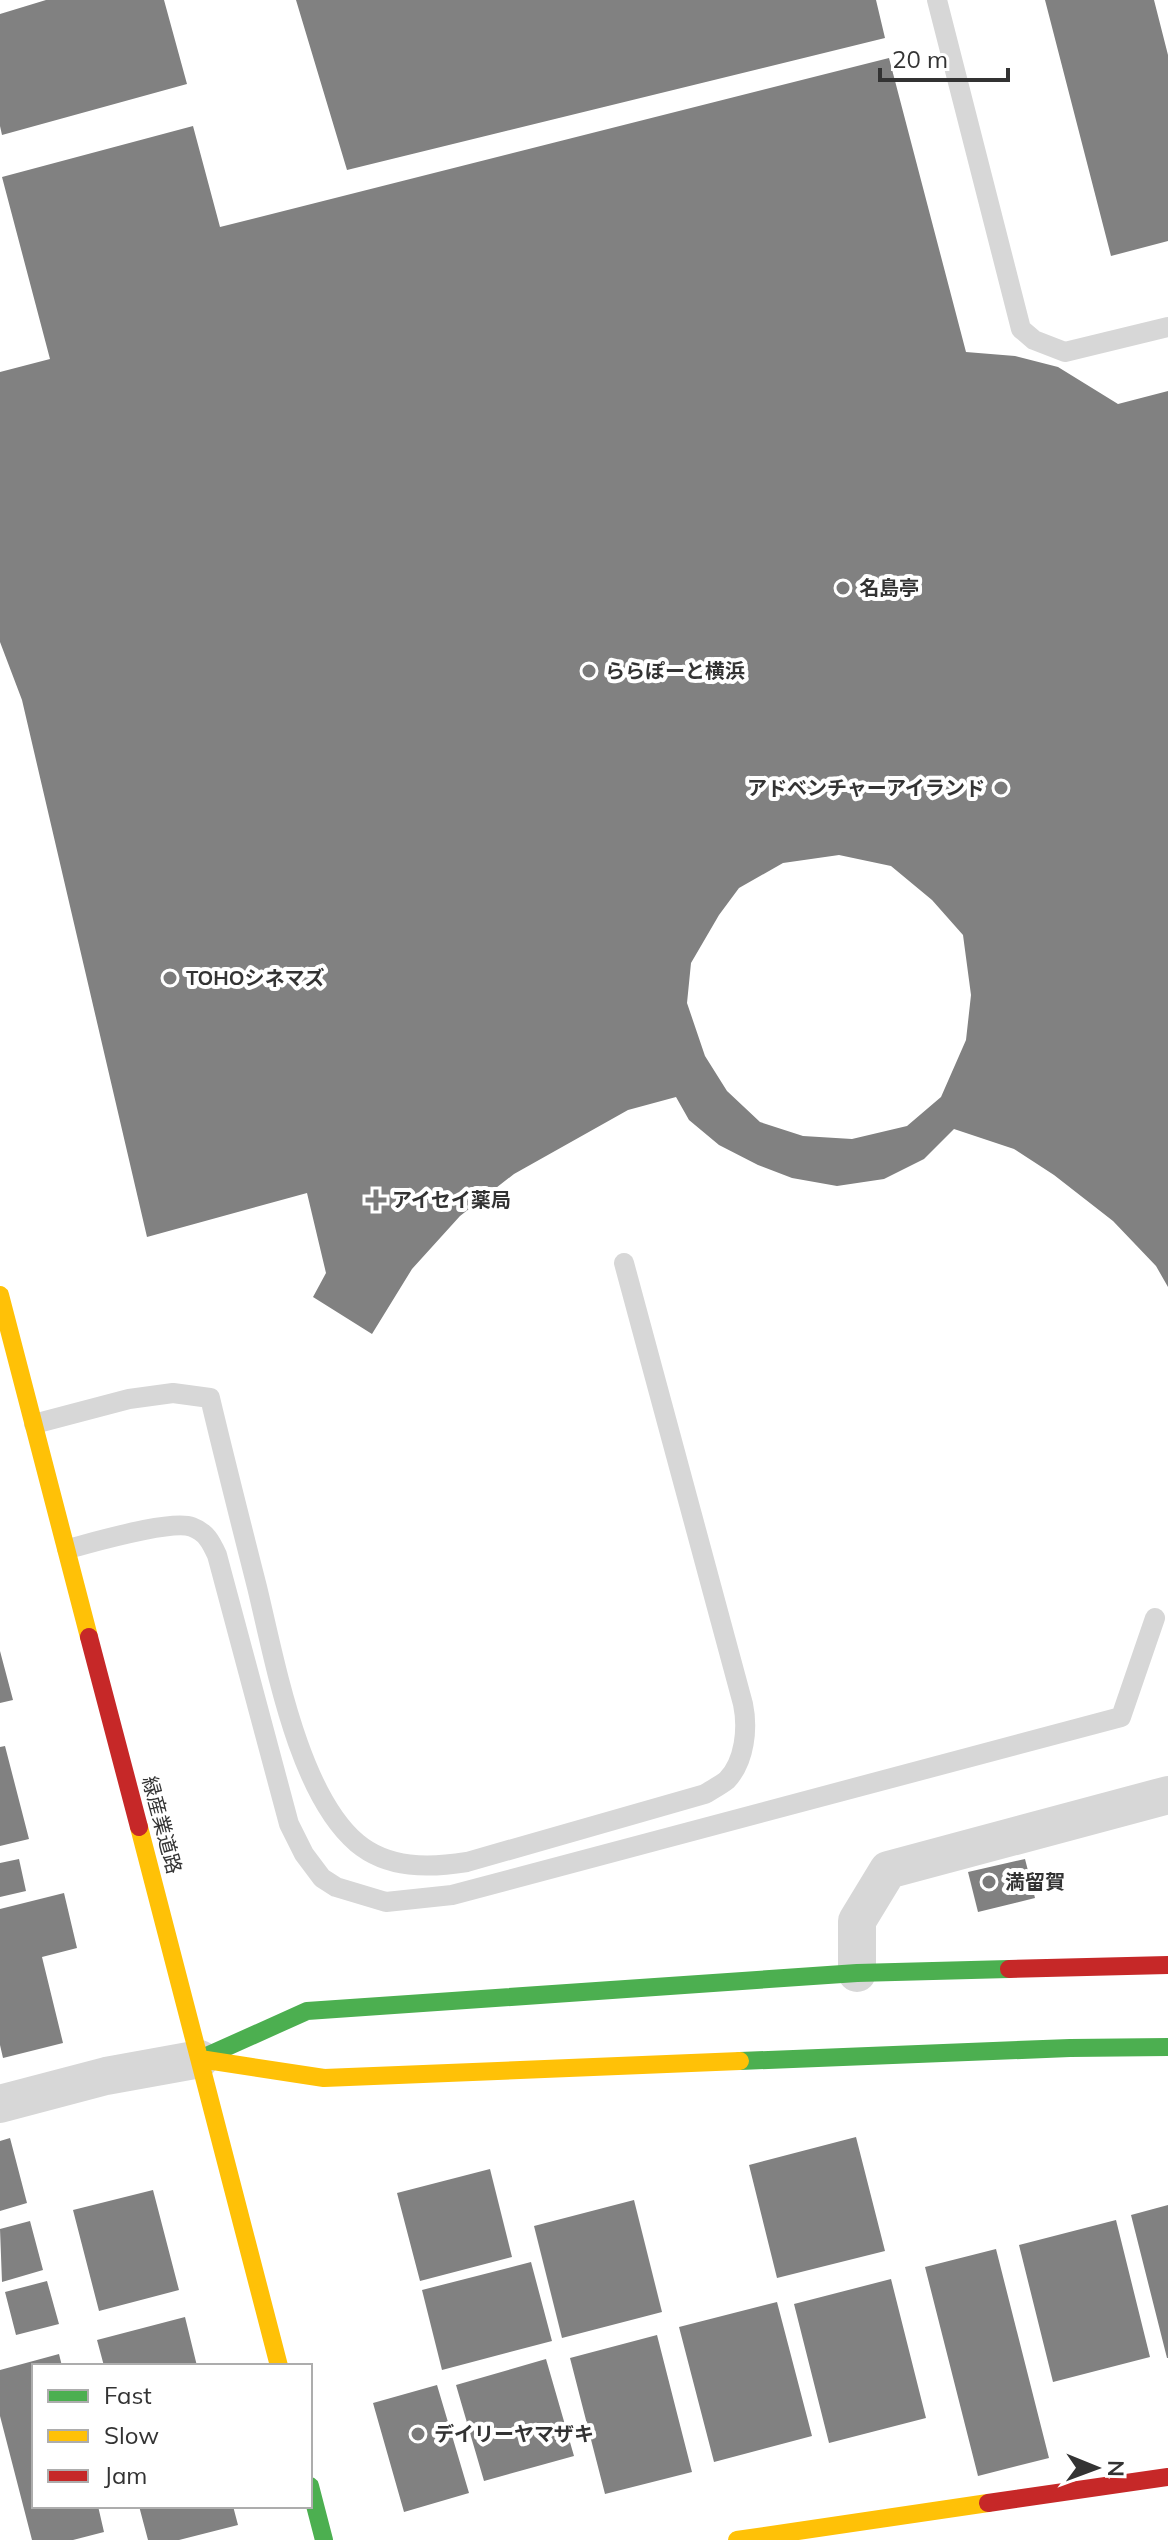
<svg xmlns="http://www.w3.org/2000/svg" width="1168" height="2540" font-family="Mulish,'Noto Sans JP',sans-serif">
<style>
.building{fill:#818181;fill-rule:evenodd}
.lines{fill:none;stroke-linecap:round;stroke-linejoin:round}
.lane{stroke:#d7d7d7;stroke-width:20}
.street{stroke:#d7d7d7;stroke-width:38}
.fast{stroke:#4caf50;stroke-width:18}
.slow{stroke:#ffc107;stroke-width:18}
.jam{stroke:#c62828;stroke-width:18}
.poi-dot{fill:#7a7a7a;stroke:#fff;stroke-width:3}
.labels{text-anchor:middle;stroke-width:8;stroke-linejoin:round;paint-order:stroke}
.poi-label{font-size:20px;font-weight:bold;fill:#333;stroke:#fff;text-anchor:start}
.street-label{font-size:20px;fill:#333;stroke:#fff}
</style>
<rect width="100%" height="100%" fill="#fff"/>
<path class="building" d="M 46,0 L 164,0 L 187,84 L 2,135 L 0,126 L 0,14 Z
M 296,0 L 876,0 L 885,38 L 347,170 Z
M 1045,0 L 1154,0 L 1168,55 L 1168,241 L 1111,256 Z
M 889,58 L 966,352 L 1015,356 L 1058,367 L 1118,404 L 1168,391 L 1168,1287 L 1156,1266 L 1113,1221 L 1054,1175 L 1014,1149 L 954,1129 L 924,1159 L 884,1179 L 837,1186 L 792,1178 L 758,1165 L 719,1145 L 689,1120 L 676,1097 L 628,1110 L 514,1174 L 460,1216 L 412,1269 L 372,1334 L 313,1297 L 326,1273 L 307,1193 L 147,1237 L 22,700 L 0,642 L 0,372 L 50,359 L 2,177 L 193,126 L 220,227 ZM 839,855 L 891,866 L 932,900 L 963,935 L 971,995 L 966,1040 L 941,1097 L 907,1126 L 852,1139 L 803,1136 L 760,1122 L 727,1091 L 705,1056 L 687,1003 L 691,963 L 719,915 L 739,888 L 783,863 Z
M 0,1651 L 13,1700 L 0,1703 Z
M 5,1746 L 29,1839 L 0,1846 L 0,1747 Z
M 19,1859 L 26,1891 L 0,1897 L 0,1863 Z
M 1025,1859 L 1035,1898 L 978,1912 L 968,1872 Z
M 64,1893 L 77,1948 L 42,1957 L 63,2043 L 3,2058 L 0,2045 L 0,1909 Z
M 856,2137 L 885,2251 L 777,2278 L 749,2165 Z
M 10,2138 L 27,2203 L 0,2211 L 0,2141 Z
M 490,2169 L 512,2257 L 420,2281 L 397,2193 Z
M 153,2190 L 179,2290 L 99,2311 L 73,2210 Z
M 634,2200 L 662,2312 L 562,2338 L 534,2226 Z
M 1168,2205 L 1168,2358 L 1167,2358 L 1131,2215 Z
M 1116,2220 L 1150,2357 L 1053,2382 L 1019,2245 Z
M 30,2221 L 43,2270 L 2,2282 L 0,2229 Z
M 996,2249 L 1049,2458 L 978,2476 L 925,2267 Z
M 531,2262 L 552,2341 L 442,2370 L 422,2290 Z
M 891,2279 L 926,2418 L 829,2443 L 794,2304 Z
M 47,2281 L 59,2324 L 16,2335 L 5,2292 Z
M 777,2302 L 812,2436 L 714,2462 L 679,2327 Z
M 185,2317 L 197,2366 L 104,2366 L 97,2340 Z
M 657,2335 L 692,2472 L 605,2494 L 570,2358 Z
M 59,2354 L 62,2366 L 34,2366 L 34,2506 L 98,2506 L 104,2532 L 73,2540 L 32,2540 L 0,2416 L 0,2370 Z
M 546,2359 L 574,2456 L 484,2481 L 456,2385 Z
M 437,2385 L 469,2493 L 404,2512 L 373,2403 Z
M 139,2506 L 233,2506 L 238,2525 L 179,2540 L 148,2540 Z"/>
<g class="lines">
<path class="lane" d="M 937,0 L 1021,329 L 1034,340 L 1065,352 L 1168,327
M 34,1424 L 129,1399 L 173,1393 L 210,1398 C 225,1461 241,1524 257,1587 C 275,1661 298,1793 357,1843 C 388,1869 429,1868 467,1862 L 705,1794 C 711,1790 721,1785 727,1780 C 745,1761 748,1728 743,1704 L 624,1263
M 67,1549 C 92,1543 171,1519 192,1527 C 206,1532 211,1542 217,1555 L 289,1824 L 304,1854 L 322,1878 L 336,1887 L 386,1902 L 452,1895 L 1121,1717 L 1155,1618"/>
<path class="street" d="M 857,1973 L 857,1921 L 888,1870 L 1168,1795
M 0,2104 L 106,2076 L 200,2059"/>
<path class="fast" d="M 200,2059 L 307,2011 L 857,1973 L 1009,1969
M 740,2061 L 1070,2048 L 1168,2047
M 310,2486 L 324,2540"/>
<path class="slow" d="M 0,1295 L 89,1637
M 139,1827 L 279,2366
M 200,2059 L 324,2078 L 740,2061
M 737,2540 L 988,2503"/>
<path class="jam" d="M 89,1637 L 139,1827
M 1009,1969 L 1168,1965
M 988,2503 L 1168,2477"/>
</g>
<g class="poi-dot">
<circle cx="843" cy="588" r="8"/>
<circle cx="589" cy="671" r="8"/>
<circle cx="1001" cy="788" r="8"/>
<circle cx="170" cy="978" r="8"/>
<path d="M372 1188h8v8h8v8h-8v8h-8v-8h-8v-8h8z"/>
<circle cx="989" cy="1882" r="8"/>
<circle cx="418" cy="2434" r="8"/>
</g>
<g class="labels">
<g class="poi-label">
<text x="859" y="595">名島亭</text>
<text x="605" y="678">ららぽーと横浜</text>
<text x="985" y="795" text-anchor="end">アドベンチャーアイランド</text>
<text x="186" y="985">TOHOシネマズ</text>
<text x="392" y="1207">アイセイ薬局</text>
<text x="1005" y="1889">満留賀</text>
<text x="434" y="2441">デイリーヤマザキ</text>
</g>
<g class="street-label">
<text transform="translate(162 1825) rotate(75)" y="7">緑産業道路</text>
</g>
</g>
<rect x="32" y="2364" width="280" height="144" fill="#ffffff" stroke="#adadad" stroke-width="2"/>
<rect x="48" y="2390" width="40" height="12" fill="#4caf50" stroke="#adadad" stroke-width="2"/>
<text x="104" y="2404" font-size="24" fill="#333333">Fast</text>
<rect x="48" y="2430" width="40" height="12" fill="#ffc107" stroke="#adadad" stroke-width="2"/>
<text x="104" y="2444" font-size="24" fill="#333333">Slow</text>
<rect x="48" y="2470" width="40" height="12" fill="#c62828" stroke="#adadad" stroke-width="2"/>
<text x="104" y="2484" font-size="24" fill="#333333">Jam</text>
<g transform="translate(1096 2468) rotate(91)" stroke="#ffffff" stroke-width="6" paint-order="stroke">
<path d="M0-6L14 30L0 20L-14 30Z" fill="#333333"/>
<text y="-12" font-size="22" font-weight="bold" text-anchor="middle" fill="#333333">N</text>
</g>
<path d="M880 68v12h128v-12" fill="none" stroke="#333333" stroke-width="4"/>
<text x="892" y="68" font-size="24" fill="#333333" stroke="#ffffff" stroke-width="6" paint-order="stroke">20 m</text>
</svg>
